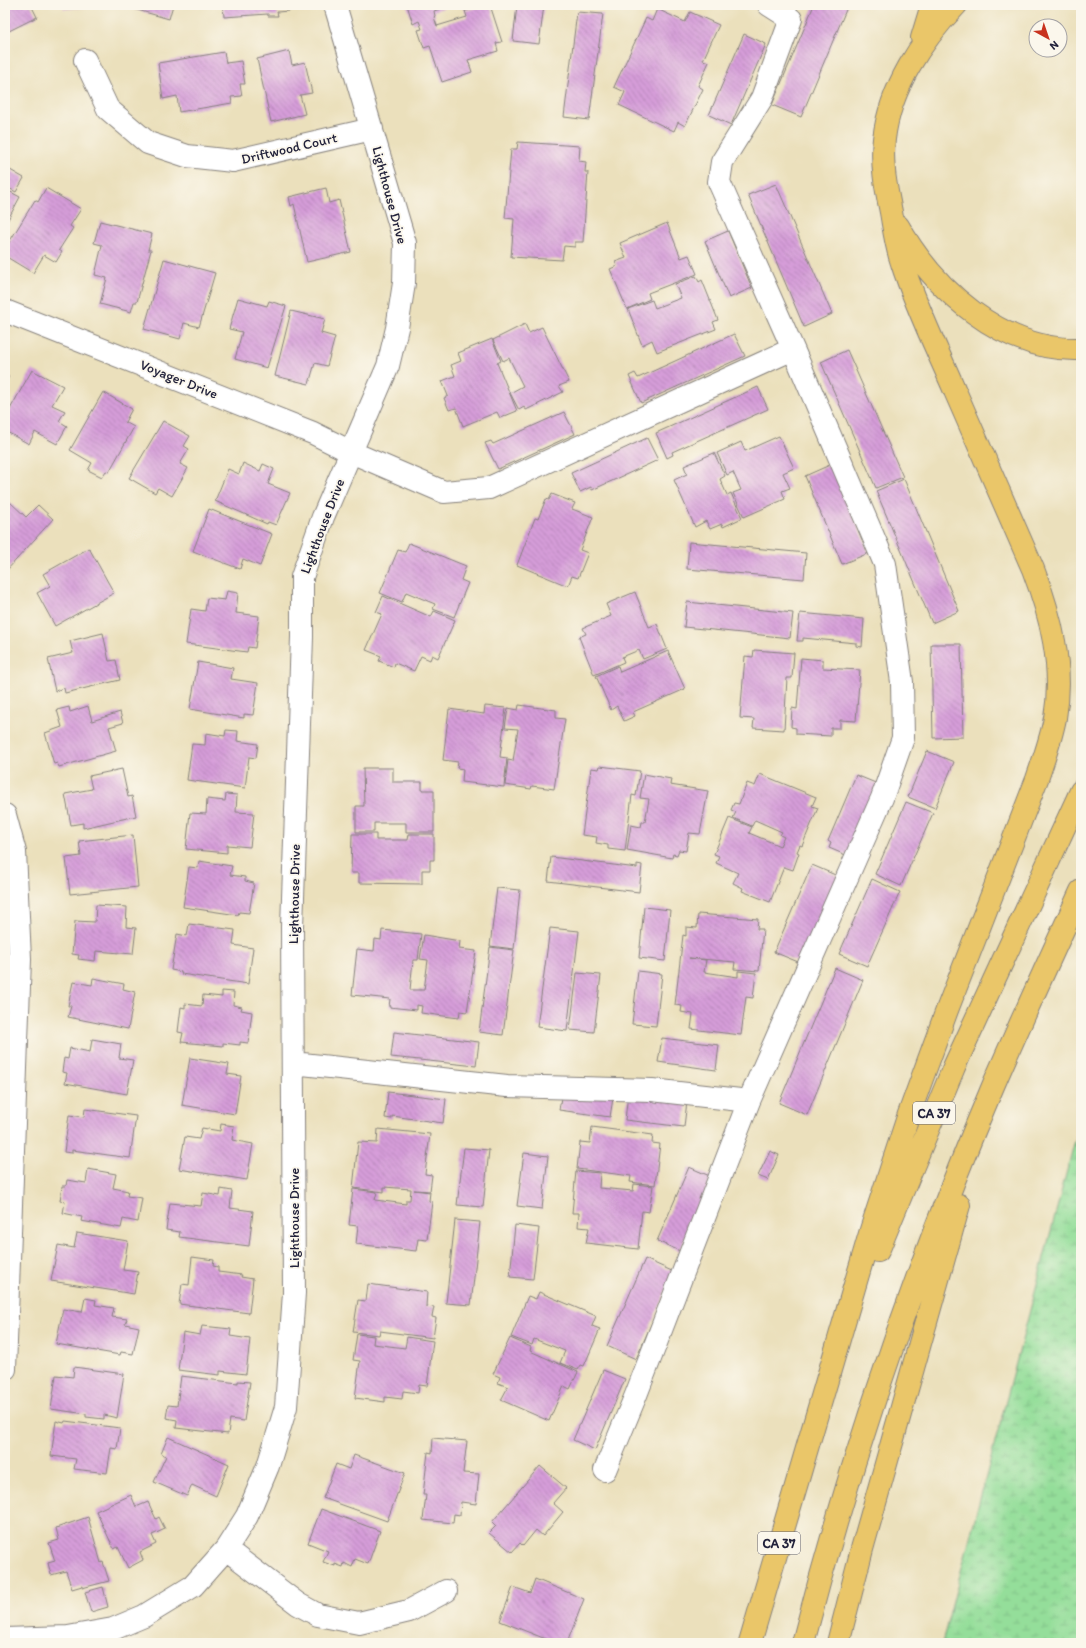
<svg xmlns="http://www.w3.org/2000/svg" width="1086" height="1648" font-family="Itim,sans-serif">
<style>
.wetland{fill:url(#wetland-marsh);stroke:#5b806a}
.building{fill:url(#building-back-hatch)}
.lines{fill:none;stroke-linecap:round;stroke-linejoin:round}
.minor-casing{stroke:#86817c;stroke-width:24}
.highway-casing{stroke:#86817c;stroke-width:24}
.minor{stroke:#fff;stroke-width:22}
.highway{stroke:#eac669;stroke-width:22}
.labels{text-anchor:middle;stroke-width:3.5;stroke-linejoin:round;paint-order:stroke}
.shield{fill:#fbf7ec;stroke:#636270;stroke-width:1}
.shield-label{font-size:13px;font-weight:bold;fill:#22223b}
.street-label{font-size:14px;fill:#22223b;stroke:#fbf7ec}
</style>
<defs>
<pattern id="wetland-marsh" width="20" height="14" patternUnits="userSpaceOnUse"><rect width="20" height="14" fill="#94de9a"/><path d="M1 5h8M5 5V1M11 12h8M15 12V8" fill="none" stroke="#7fbe86"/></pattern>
<pattern id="building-back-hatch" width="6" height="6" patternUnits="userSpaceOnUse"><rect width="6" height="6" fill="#d69dd9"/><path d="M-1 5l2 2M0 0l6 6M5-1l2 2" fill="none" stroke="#ad80b1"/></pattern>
</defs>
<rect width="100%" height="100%" fill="#fbf7ec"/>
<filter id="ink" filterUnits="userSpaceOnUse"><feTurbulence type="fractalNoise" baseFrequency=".025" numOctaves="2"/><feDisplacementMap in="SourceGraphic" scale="8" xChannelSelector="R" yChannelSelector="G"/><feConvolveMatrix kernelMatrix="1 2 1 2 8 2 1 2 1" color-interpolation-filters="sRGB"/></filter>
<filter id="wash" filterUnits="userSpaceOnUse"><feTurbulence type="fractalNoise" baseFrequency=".012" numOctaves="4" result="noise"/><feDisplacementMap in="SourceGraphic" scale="16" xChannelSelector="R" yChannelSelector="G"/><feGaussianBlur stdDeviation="0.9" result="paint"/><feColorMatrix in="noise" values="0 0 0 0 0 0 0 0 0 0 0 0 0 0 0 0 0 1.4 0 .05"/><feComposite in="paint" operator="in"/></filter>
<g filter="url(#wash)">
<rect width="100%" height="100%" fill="#ebe0bc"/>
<path class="wetland" d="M 1081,1129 L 1081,1643 L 942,1643 L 1074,1144 Z"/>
<g id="blocks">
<path class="building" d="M 5,5 L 31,5 L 37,17 L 5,33 Z
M 64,5 L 97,5 L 97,6 L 64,9 Z
M 135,5 L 173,5 L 169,19 L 134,9 Z
M 223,5 L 289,5 L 289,11 L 277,12 L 278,16 L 268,16 L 268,14 L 224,17 Z
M 407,5 L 451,5 L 434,11 L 435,16 L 434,17 L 437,26 L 467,17 L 465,11 L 485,5 L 490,5 L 502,42 L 496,43 L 498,51 L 468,60 L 472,72 L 442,82 L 430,46 L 424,48 L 418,30 L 422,29 L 419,21 L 413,24 Z
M 463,5 L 479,5 L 464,10 Z
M 517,5 L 544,5 L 539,44 L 513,41 Z
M 814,5 L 848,5 L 801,117 L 772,105 Z
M 657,9 L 685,22 L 690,12 L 719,25 L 703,60 L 709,62 L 698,86 L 703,89 L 685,126 L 678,122 L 674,131 L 619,105 L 625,92 L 614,87 L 646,18 L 652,21 Z
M 577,12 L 603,14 L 589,120 L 564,117 Z
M 744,34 L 766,44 L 731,125 L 709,115 Z
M 289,51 L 292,65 L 305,62 L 312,93 L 300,95 L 305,114 L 271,122 L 257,59 Z
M 224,52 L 226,63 L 241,61 L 245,84 L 240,84 L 242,96 L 231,97 L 232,103 L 179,112 L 177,96 L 163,99 L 158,63 Z
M 518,142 L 580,146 L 579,161 L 586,162 L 585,172 L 588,172 L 583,242 L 575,242 L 575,247 L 564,246 L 562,260 L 511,257 L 514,219 L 505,218 L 511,149 L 517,149 Z
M 5,167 L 24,178 L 16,192 L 5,186 Z
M 776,184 L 832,314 L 804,327 L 748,195 Z
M 46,188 L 81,209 L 70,226 L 73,228 L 59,250 L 62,252 L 56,262 L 44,255 L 33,273 L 5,256 L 5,249 L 35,200 L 38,202 Z
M 326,188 L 329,203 L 339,200 L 351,252 L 307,262 L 294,204 L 291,206 L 289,197 Z
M 5,189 L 20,197 L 5,225 Z
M 100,221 L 152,234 L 148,250 L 151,250 L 137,302 L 134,302 L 131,312 L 100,304 L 107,278 L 95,275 L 102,245 L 94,243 Z
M 667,223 L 681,258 L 689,255 L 697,274 L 648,293 L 650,299 L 627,309 L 610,269 L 617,266 L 615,262 L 626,258 L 620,243 Z
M 728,231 L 752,288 L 729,298 L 705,241 Z
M 164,259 L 215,273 L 199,327 L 184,323 L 180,339 L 144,329 Z
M 696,276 L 699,282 L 702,280 L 718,320 L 713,322 L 716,329 L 657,352 L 652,340 L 642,345 L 628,309 L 652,300 L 655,308 L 681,298 L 675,284 Z
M 238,298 L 267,306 L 269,301 L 286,306 L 267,368 L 235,359 L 242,332 L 229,329 Z
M 291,311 L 325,319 L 321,333 L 335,337 L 327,366 L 315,363 L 309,384 L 275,376 Z
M 525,324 L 529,333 L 542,327 L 569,382 L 559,386 L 563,392 L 526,410 L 524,407 L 519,410 L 510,393 L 523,386 L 509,358 L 503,361 L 493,340 Z
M 734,334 L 745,356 L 641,403 L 629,376 L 635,373 L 638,378 Z
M 492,339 L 501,361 L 497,363 L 517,411 L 500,418 L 497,412 L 463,426 L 456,408 L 449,410 L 444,398 L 448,396 L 442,381 L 455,376 L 451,365 L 461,361 L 458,353 Z
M 847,350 L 903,477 L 876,488 L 821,362 Z
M 32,370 L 63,386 L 52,405 L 65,411 L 59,421 L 67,426 L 57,444 L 35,432 L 29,444 L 5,431 L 5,418 Z
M 5,374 L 9,376 L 5,384 Z
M 758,387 L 768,409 L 672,452 L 673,455 L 667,458 L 656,433 Z
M 103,392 L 132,409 L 125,422 L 134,427 L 109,472 L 106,471 L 102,477 L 88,470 L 92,463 L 70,450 Z
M 564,412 L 575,434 L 498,469 L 485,443 L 491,441 L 493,444 Z
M 163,421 L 190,436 L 184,446 L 189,449 L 180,464 L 188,468 L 172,496 L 158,488 L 155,493 L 129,478 Z
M 779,436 L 794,468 L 783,473 L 790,488 L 782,491 L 785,499 L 744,517 L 733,493 L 741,490 L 733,472 L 727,475 L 717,453 L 741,442 L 745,451 Z
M 647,438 L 658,460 L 592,490 L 591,487 L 580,492 L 571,473 Z
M 714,453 L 725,476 L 720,479 L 727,495 L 731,493 L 742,518 L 723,527 L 722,524 L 710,529 L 706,521 L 695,527 L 674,480 L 687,474 L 684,466 Z
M 243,463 L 260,471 L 263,464 L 274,469 L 268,484 L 290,493 L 276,525 L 268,522 L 267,524 L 215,501 L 228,469 L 239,474 Z
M 832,464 L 869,553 L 842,564 L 805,476 Z
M 904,479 L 959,611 L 932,623 L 876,491 Z
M 552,494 L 575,503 L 572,509 L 593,517 L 580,550 L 588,553 L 578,578 L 572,576 L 568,586 L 517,565 L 535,518 L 538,519 L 546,499 L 549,500 Z
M 10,502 L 26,517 L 38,505 L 53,519 L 7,570 L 5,568 L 5,507 Z
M 209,509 L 272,534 L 260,566 L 243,559 L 240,569 L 193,551 Z
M 689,542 L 806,553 L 804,579 L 687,569 Z
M 409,543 L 466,566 L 461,580 L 468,583 L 454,617 L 433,609 L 435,604 L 406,592 L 402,602 L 380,593 L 398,550 L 405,552 Z
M 89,548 L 114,593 L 55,626 L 37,593 L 50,586 L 43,574 Z
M 227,591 L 238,593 L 236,613 L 259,616 L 255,648 L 248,647 L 247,652 L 186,644 L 191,609 L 205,611 L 207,598 L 225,600 Z
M 635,592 L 649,627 L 657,624 L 667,649 L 643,659 L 639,650 L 622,657 L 624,662 L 594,675 L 579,637 L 586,634 L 583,628 L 611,616 L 606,604 Z
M 383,596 L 431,617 L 434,611 L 455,620 L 438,658 L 432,655 L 430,660 L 421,656 L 414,671 L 395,663 L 394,667 L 379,661 L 381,656 L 366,650 L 382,614 L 376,612 Z
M 687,602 L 793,613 L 790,638 L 684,627 Z
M 800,613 L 864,619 L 862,647 L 856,646 L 856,643 L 803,638 L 803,641 L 797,641 Z
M 103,633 L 109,661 L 116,660 L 120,680 L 65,693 L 64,688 L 55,691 L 48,659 L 73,653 L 70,641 Z
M 931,644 L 961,644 L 963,737 L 933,738 Z
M 754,650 L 794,653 L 792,678 L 787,678 L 784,730 L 753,728 L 754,719 L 740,718 L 745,656 L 753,657 Z
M 668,651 L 685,689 L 633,712 L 635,716 L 624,721 L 617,706 L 611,710 L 596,676 L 618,666 L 620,672 Z
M 801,658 L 823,660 L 823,668 L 860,670 L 856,721 L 840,720 L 840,728 L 831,728 L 831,736 L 796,734 L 796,728 L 791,727 L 792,708 L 797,709 Z
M 198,662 L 233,668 L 231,679 L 258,683 L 253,715 L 244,714 L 244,718 L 190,709 Z
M 519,705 L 556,710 L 556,718 L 565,719 L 554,789 L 532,786 L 531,789 L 505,785 L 508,760 L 513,761 L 518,729 L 505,728 L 508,708 L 518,710 Z
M 88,706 L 92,721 L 120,712 L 123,723 L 109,727 L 116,751 L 59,767 L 57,763 L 54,764 L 45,733 L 62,727 L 57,710 L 69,707 L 70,712 Z
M 485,706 L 506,708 L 500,757 L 507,758 L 504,787 L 462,782 L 463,769 L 457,768 L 458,762 L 443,760 L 449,709 L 484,714 Z
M 226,730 L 238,731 L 237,741 L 258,744 L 256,758 L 249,757 L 245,788 L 187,780 L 192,744 L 205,745 L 206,733 L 225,736 Z
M 927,751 L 954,762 L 935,808 L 908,797 Z
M 600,766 L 640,771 L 636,796 L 632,795 L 625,851 L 608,849 L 608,845 L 596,843 L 597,837 L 582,835 L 591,768 L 599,769 Z
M 363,768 L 393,768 L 393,782 L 422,782 L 422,790 L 434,790 L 434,832 L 406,832 L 406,823 L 374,823 L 374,832 L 356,832 L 356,806 L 364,806 Z
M 122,769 L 128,797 L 132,796 L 136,816 L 83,828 L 83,823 L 71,825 L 65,794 L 92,789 L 89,776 Z
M 644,774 L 671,779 L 670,785 L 708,791 L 700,834 L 689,833 L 686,851 L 679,850 L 677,855 L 673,854 L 672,858 L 627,850 L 631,825 L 641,827 L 642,822 L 645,822 L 649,799 L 640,798 Z
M 760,774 L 816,797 L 812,806 L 818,808 L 802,846 L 800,845 L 797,852 L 799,853 L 793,870 L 784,867 L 770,902 L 742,891 L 743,888 L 733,883 L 738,873 L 716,863 L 719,856 L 714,854 L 729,818 L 752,827 L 749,833 L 780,846 L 784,837 L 780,835 L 782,832 L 755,820 L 752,826 L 733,818 L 736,812 L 731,810 L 734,803 L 739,804 L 747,783 L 755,786 Z
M 856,775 L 878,784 L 848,856 L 829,848 L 831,843 L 828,841 Z
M 226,794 L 237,795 L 236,812 L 254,813 L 250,847 L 227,845 L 227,853 L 186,849 L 190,813 L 206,814 L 207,799 L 225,801 Z
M 906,802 L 933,813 L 901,886 L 875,874 Z
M 352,834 L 376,834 L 376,840 L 408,840 L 409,834 L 434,834 L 434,860 L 430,860 L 430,870 L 422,870 L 422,884 L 359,883 L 359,873 L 351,873 Z
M 133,835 L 138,887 L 70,894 L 66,858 L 81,856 L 79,841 Z
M 551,857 L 637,868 L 637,864 L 642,865 L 639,892 L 548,881 Z
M 199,861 L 232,866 L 230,875 L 245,877 L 245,881 L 254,883 L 249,913 L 239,912 L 238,915 L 183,907 L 189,867 L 198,868 Z
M 812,865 L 840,877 L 803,964 L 774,952 Z
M 872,879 L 900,892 L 867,966 L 839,954 Z
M 497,888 L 520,890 L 514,949 L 490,946 Z
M 96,905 L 127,907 L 126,927 L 136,928 L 133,954 L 96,951 L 95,961 L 78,959 L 79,955 L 72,954 L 75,921 L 95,922 Z
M 644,907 L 670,910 L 665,961 L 639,958 Z
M 698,914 L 758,919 L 757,929 L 763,929 L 759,971 L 734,969 L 735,962 L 689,958 L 706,960 L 704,972 L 738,977 L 738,971 L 756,973 L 753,998 L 746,997 L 741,1035 L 691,1029 L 693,1014 L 681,1012 L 682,1006 L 675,1005 L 683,935 L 686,936 L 686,927 L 697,928 Z
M 189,924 L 235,930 L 233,945 L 253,948 L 248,984 L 181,974 L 182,972 L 171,970 L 177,934 L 187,936 Z
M 550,928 L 579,931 L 567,1031 L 537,1027 Z
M 382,930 L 421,934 L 418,960 L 413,960 L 410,990 L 424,990 L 428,960 L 420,959 L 424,935 L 460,941 L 459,949 L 476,951 L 467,1012 L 460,1011 L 459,1018 L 421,1013 L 422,1006 L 417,1005 L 417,1010 L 389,1007 L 390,999 L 352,995 L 357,949 L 374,951 L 375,939 L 381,940 Z
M 490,947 L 514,950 L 503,1035 L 479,1032 Z
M 835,968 L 863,980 L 807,1115 L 779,1103 Z
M 638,971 L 662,974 L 656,1026 L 632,1024 Z
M 577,973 L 601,975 L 594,1032 L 570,1030 Z
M 93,978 L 124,984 L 123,989 L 135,992 L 128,1029 L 68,1017 L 71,1006 L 68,1006 L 73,982 L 92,985 Z
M 222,991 L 234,992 L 233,1005 L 242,1007 L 241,1010 L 252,1012 L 248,1043 L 240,1042 L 240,1045 L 223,1043 L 223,1046 L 181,1042 L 183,1033 L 178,1032 L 181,1007 L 185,1008 L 185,1004 L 202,1006 L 203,995 L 222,997 Z
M 394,1032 L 479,1042 L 476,1066 L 391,1057 Z
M 662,1038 L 719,1045 L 716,1070 L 658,1062 Z
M 92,1039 L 121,1044 L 119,1058 L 133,1060 L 127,1094 L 65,1083 L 67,1073 L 62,1072 L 64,1058 L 68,1059 L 70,1048 L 90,1052 Z
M 190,1058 L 229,1064 L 227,1074 L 241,1076 L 235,1114 L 182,1105 Z
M 563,1085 L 614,1092 L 610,1117 L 559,1110 Z
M 388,1092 L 446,1099 L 443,1123 L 392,1116 L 392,1119 L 385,1118 Z
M 628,1094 L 687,1101 L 684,1127 L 625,1120 Z
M 85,1109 L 136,1116 L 130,1158 L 72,1150 L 72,1153 L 64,1152 L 69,1115 L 84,1117 Z
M 221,1124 L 234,1126 L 232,1140 L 253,1144 L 247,1180 L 179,1169 L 185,1137 L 199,1139 L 202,1128 L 220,1131 Z
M 592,1127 L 653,1135 L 652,1143 L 660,1144 L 655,1185 L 630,1182 L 631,1176 L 577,1169 L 580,1142 L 590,1143 Z
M 378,1129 L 430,1134 L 425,1174 L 432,1175 L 430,1191 L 414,1190 L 430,1192 L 429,1201 L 432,1202 L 427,1240 L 418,1239 L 416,1251 L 356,1244 L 358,1226 L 349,1225 L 353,1189 L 377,1192 L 375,1200 L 406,1204 L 406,1200 L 410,1200 L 411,1189 L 384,1187 L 384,1192 L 353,1188 L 358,1142 L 377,1143 Z
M 464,1148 L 489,1150 L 483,1207 L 457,1205 Z
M 770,1151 L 779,1155 L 768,1180 L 758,1176 Z
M 524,1153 L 548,1156 L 542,1209 L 517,1206 Z
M 689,1167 L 712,1177 L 680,1251 L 657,1241 Z
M 88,1169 L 116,1174 L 113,1188 L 128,1191 L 127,1196 L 142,1198 L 138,1222 L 123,1219 L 121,1228 L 81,1221 L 82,1217 L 63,1213 L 65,1202 L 60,1201 L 62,1186 L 66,1186 L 67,1180 L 86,1183 Z
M 576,1171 L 600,1173 L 599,1188 L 633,1191 L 634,1184 L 653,1186 L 649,1212 L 642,1211 L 638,1249 L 586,1243 L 589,1228 L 578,1227 L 579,1213 L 572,1213 Z
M 221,1189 L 232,1191 L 230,1208 L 253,1211 L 249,1246 L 179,1237 L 180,1232 L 166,1230 L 170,1203 L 201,1206 L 203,1193 L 220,1196 Z
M 455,1220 L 480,1222 L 471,1305 L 446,1303 Z
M 515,1225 L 539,1228 L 533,1279 L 510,1277 Z
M 77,1233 L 128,1241 L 123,1270 L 138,1272 L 134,1294 L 51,1281 L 58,1245 L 74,1248 Z
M 192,1257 L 214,1260 L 213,1266 L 218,1267 L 218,1272 L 242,1275 L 241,1277 L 253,1279 L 249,1313 L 179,1304 L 182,1284 L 189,1285 Z
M 645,1259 L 674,1272 L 636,1359 L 607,1346 Z
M 368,1284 L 427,1292 L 426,1306 L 434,1307 L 432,1317 L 436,1318 L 433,1338 L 380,1331 L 379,1335 L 353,1332 L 358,1300 L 366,1301 Z
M 539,1292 L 596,1316 L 592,1326 L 600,1329 L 584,1366 L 581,1365 L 578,1370 L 560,1363 L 565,1351 L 534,1339 L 532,1345 L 511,1337 L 528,1296 L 536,1299 Z
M 85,1298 L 96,1300 L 95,1305 L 114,1308 L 112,1317 L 127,1319 L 125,1324 L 139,1327 L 133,1354 L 121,1352 L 120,1355 L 56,1344 L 63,1309 L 82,1312 Z
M 202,1326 L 231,1329 L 230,1336 L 250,1339 L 246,1374 L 220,1371 L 220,1375 L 178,1370 L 183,1332 L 200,1335 Z
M 357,1334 L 374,1336 L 373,1344 L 405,1348 L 407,1337 L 433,1341 L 427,1386 L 419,1385 L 418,1393 L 403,1391 L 402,1399 L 385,1397 L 385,1402 L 355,1398 L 360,1361 L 353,1360 Z
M 510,1338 L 531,1347 L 530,1351 L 578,1372 L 570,1389 L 564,1386 L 549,1421 L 501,1400 L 508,1387 L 498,1383 L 500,1377 L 493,1374 Z
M 74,1367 L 124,1374 L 117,1418 L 104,1415 L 104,1419 L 86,1417 L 86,1414 L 51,1409 L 56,1375 L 73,1377 Z
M 603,1370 L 625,1379 L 595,1450 L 573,1440 Z
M 181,1376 L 238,1383 L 238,1381 L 250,1382 L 244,1421 L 230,1419 L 228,1434 L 176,1428 L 177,1420 L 166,1418 L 168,1405 L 177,1406 Z
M 56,1421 L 64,1423 L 65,1421 L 120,1428 L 117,1449 L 111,1448 L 107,1473 L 74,1469 L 76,1459 L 51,1456 Z
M 168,1437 L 229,1464 L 216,1496 L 192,1485 L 187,1496 L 154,1482 L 166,1456 L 161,1454 Z
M 433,1438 L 467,1441 L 463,1473 L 479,1474 L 476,1504 L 461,1502 L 460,1515 L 454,1514 L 453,1523 L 423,1520 L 426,1495 L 423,1495 L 428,1452 L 432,1453 Z
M 354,1455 L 405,1473 L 387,1521 L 323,1498 L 336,1464 L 349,1469 Z
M 540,1466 L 566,1488 L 553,1503 L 563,1512 L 543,1536 L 536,1530 L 523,1546 L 520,1543 L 512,1552 L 489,1533 L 496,1526 L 492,1522 Z
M 131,1495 L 136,1507 L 148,1502 L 156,1519 L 159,1517 L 165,1529 L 152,1535 L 156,1544 L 140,1552 L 143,1560 L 128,1568 L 118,1547 L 114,1549 L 96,1511 Z
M 321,1509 L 380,1531 L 368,1564 L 355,1559 L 352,1567 L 344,1563 L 343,1567 L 335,1564 L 335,1566 L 323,1562 L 328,1551 L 308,1543 Z
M 88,1517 L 101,1563 L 103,1562 L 109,1581 L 82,1588 L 82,1586 L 72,1589 L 66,1571 L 51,1575 L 48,1563 L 55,1561 L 49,1543 L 59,1540 L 56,1528 Z
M 535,1579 L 584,1599 L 567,1643 L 556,1643 L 500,1621 L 513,1587 L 530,1593 Z
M 103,1587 L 108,1607 L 91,1612 L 85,1592 Z"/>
</g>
</g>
<g filter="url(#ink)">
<use href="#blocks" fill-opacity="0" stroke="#86817c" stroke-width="1"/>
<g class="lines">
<g class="minor-casing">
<path id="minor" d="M 85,60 L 108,109 L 148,143 L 187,156 L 233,161 L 372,129
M 5,311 L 313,433 L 351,452 L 444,492 L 489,488 L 793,349
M 5,815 L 15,852 L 20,959 L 5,1369
M 293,1063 L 507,1086 L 652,1090 L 749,1101 L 882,798 L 903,738 L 902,682 L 885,564 L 793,349 L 719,182 L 722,162 L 762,98 L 791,19 L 769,5
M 605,1470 L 636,1395 L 749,1101
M 226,1549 L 298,1604 L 318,1615 L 359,1623 L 409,1611 L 446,1591
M 5,1639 L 68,1637 L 113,1629 L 144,1616 L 193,1586 L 226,1549 L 247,1516 L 268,1466 L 286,1407 L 294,1293 L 292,927 L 302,637 L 302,577 L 323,517 L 388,366 L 397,328 L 404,283 L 405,243 L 335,5"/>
</g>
<g class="highway-casing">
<path id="highway" d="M 922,38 L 932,5
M 898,226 C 934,290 1003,352 1081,349
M 878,1251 L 954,1067 L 1081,791
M 750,1643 L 871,1230 L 909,1114 L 947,1010 L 1037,779 C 1044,759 1051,739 1055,718 C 1064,667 1051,616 1033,569 C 1007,509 981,450 955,391 C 937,349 916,307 902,263 C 896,246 894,229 891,212 C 886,188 881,164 884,139 C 890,88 921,41 956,5
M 803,1643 C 852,1453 916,1267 993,1086 C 1021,1021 1051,956 1081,891
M 838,1643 L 862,1549 L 959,1205"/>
</g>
<use href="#minor" class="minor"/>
<use href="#highway" class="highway"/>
</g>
</g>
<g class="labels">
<g class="shield">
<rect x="913" y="1102" width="42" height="22" rx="3"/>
<rect x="758" y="1532" width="42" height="22" rx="3"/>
</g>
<g class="shield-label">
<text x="934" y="1118">CA 37</text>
<text x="779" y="1548">CA 37</text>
</g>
<g class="street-label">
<text transform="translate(289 148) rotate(-13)" y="5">Driftwood Court</text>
<text transform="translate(390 195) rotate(75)" y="5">Lighthouse Drive</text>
<text transform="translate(179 379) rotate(22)" y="5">Voyager Drive</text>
<text transform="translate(322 526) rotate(-69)" y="5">Lighthouse Drive</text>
<text transform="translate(294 894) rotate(-89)" y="5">Lighthouse Drive</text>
<text transform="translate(294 1218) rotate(-90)" y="5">Lighthouse Drive</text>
</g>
</g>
<rect width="1086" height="1648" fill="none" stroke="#fbf7ec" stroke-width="20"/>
<g transform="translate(1048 38) rotate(140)"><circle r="19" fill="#fbf7ec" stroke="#a4a2a5"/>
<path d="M0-3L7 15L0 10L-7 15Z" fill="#c8321e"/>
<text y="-6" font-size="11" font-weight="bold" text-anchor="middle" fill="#22223b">N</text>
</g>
</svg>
